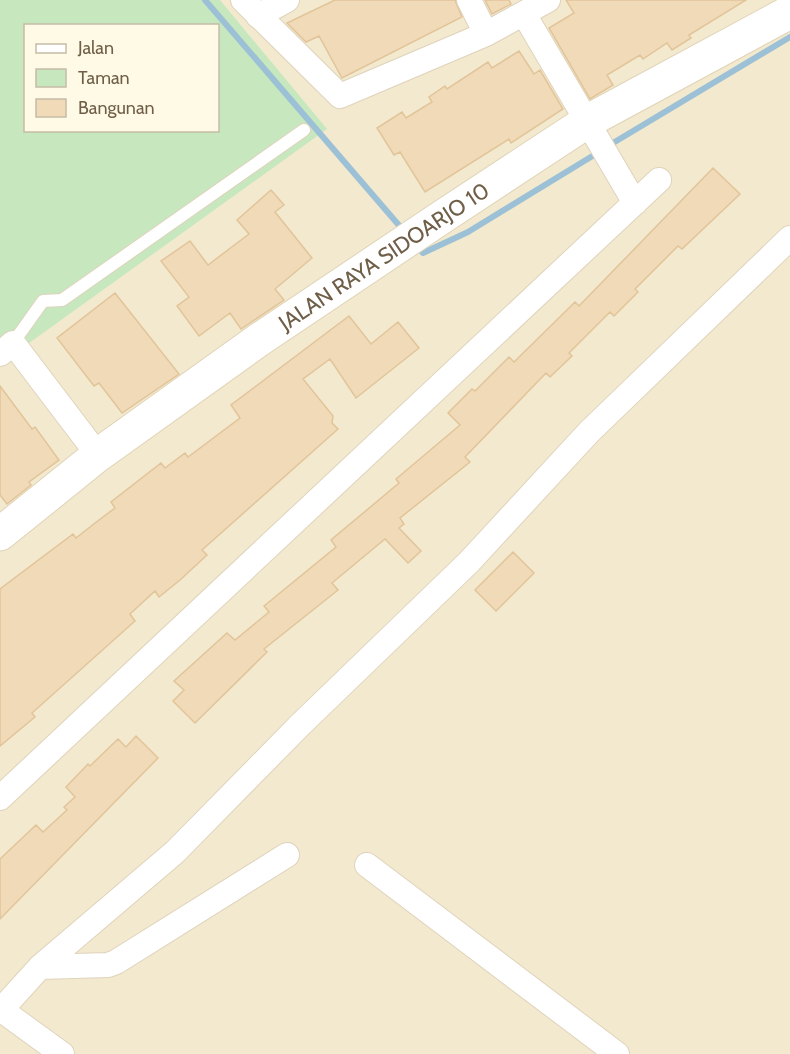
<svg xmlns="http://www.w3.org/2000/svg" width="790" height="1054" font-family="Cabin,sans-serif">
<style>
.residential{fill:#f2e9ce}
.green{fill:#c7e7bf;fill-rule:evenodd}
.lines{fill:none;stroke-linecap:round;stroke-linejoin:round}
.stream{stroke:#9cc0d5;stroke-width:6}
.building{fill:#f0dab8;stroke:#e2c499;stroke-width:1.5}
.lane-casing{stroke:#dfd3bc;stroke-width:14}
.street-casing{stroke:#dfd3bc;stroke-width:26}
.secondary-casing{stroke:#e0d3b7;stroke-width:35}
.lane{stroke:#fff;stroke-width:12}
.street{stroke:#fff;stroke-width:24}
.secondary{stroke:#fff;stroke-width:33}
.labels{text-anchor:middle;stroke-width:6;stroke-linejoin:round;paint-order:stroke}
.street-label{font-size:22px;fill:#705f48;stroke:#fffae5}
</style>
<rect width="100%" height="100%" fill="#fbf6df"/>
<path class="residential" d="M 220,0 L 790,0 L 790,1054 L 0,1054 L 0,364 L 326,129 Z"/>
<path class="green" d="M 0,0 L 220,0 L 327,129 L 0,364 ZM 26,26 L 218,26 L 218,130 L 26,130 Z"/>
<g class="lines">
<path class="stream" d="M 205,0 L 403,230
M 608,146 L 790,37
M 416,245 L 423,253 L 468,232 L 599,152"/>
</g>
<path class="building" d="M 335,0 L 455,0 L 462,17 L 342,78 L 319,36 L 306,42 L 287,23 Z
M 485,0 L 509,0 L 511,4 L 492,14 Z
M 566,0 L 746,0 L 689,35 L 691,38 L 672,50 L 667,43 L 643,59 L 640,55 L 607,75 L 613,85 L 590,99 L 549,28 L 574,13 Z
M 519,51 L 534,74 L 540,70 L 563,109 L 511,143 L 509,139 L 425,192 L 400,152 L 394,155 L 377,128 L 402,112 L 406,118 L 432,102 L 429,97 L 445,86 L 447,89 L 488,62 L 492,68 Z
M 713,168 L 740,194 L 682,249 L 678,246 L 635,289 L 638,292 L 614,316 L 610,312 L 569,353 L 572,356 L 550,377 L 546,373 L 465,457 L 470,462 L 400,518 L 404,524 L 399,528 L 421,551 L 408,563 L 385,539 L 332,583 L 338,590 L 264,649 L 267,652 L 195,723 L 173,701 L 184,690 L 174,681 L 227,633 L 235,640 L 269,612 L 264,606 L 336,547 L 331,540 L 399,483 L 396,479 L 460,425 L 448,413 L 472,389 L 475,391 L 509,357 L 514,362 L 575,302 L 579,306 Z
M 271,190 L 284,205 L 275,212 L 312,258 L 275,289 L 284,300 L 241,329 L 230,313 L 199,336 L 177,306 L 189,297 L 161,261 L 190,241 L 208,265 L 249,234 L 237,220 Z
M 115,293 L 179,374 L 122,413 L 99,383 L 94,386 L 57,338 Z
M 349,316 L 371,344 L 398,322 L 419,348 L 356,398 L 330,359 L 303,379 L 333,416 L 332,423 L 338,429 L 202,550 L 207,555 L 180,580 L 159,597 L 155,591 L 130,614 L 135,621 L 32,713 L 35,717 L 0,746 L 0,589 L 73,534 L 76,538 L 95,523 L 115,508 L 111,502 L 161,463 L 165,468 L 185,453 L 188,457 L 240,418 L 231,405 Z
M 0,386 L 32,429 L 35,427 L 59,460 L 29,482 L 31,485 L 7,504 L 0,495 Z
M 513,552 L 534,573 L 496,611 L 475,590 Z
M 136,736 L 158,758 L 0,919 L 0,859 L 36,825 L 43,832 L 67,810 L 64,807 L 75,797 L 66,787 L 88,764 L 90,766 L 118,739 L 126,747 Z"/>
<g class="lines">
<g class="lane-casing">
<path id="lane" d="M 13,343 L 43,301 L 62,300 L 304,130"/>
</g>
<g class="street-casing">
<path id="street" d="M 243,0 L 340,96 L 486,34 L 548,0
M 469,0 L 486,34
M 524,14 L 635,203
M 258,16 L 287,0
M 0,354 L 13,343 L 98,455
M 0,798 L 659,180
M 367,865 L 617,1054
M 40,967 L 108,965 L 116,962 L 287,855
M 0,1009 L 62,1054
M 1,1010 L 40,967 L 175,852 L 300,725 L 469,562 L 589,432 L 790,238"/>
</g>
<g class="secondary-casing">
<g id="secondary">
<path id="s1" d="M 0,534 L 98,455 L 260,339 L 439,219 L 588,121 L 790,12"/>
</g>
</g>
<use href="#lane" class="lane"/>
<use href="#street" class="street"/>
<use href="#secondary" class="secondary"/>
</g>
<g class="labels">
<g class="street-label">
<text dy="8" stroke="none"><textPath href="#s1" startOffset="474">JALAN RAYA SIDOARJO 10</textPath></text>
</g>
</g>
<rect x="24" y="24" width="195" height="108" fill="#fffae5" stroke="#c6bca6" stroke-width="1.5"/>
<rect x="36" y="44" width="30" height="9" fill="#ffffff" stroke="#c6bca6" stroke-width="1.5"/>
<text x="78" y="54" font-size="18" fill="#705f48">Jalan</text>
<rect x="36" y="69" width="30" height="18" fill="#c7e7bf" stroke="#c6bca6" stroke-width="1.5"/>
<text x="78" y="84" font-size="18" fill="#705f48">Taman</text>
<rect x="36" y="99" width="30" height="18" fill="#f0dab8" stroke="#c6bca6" stroke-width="1.5"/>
<text x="78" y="114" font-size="18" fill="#705f48">Bangunan</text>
</svg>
